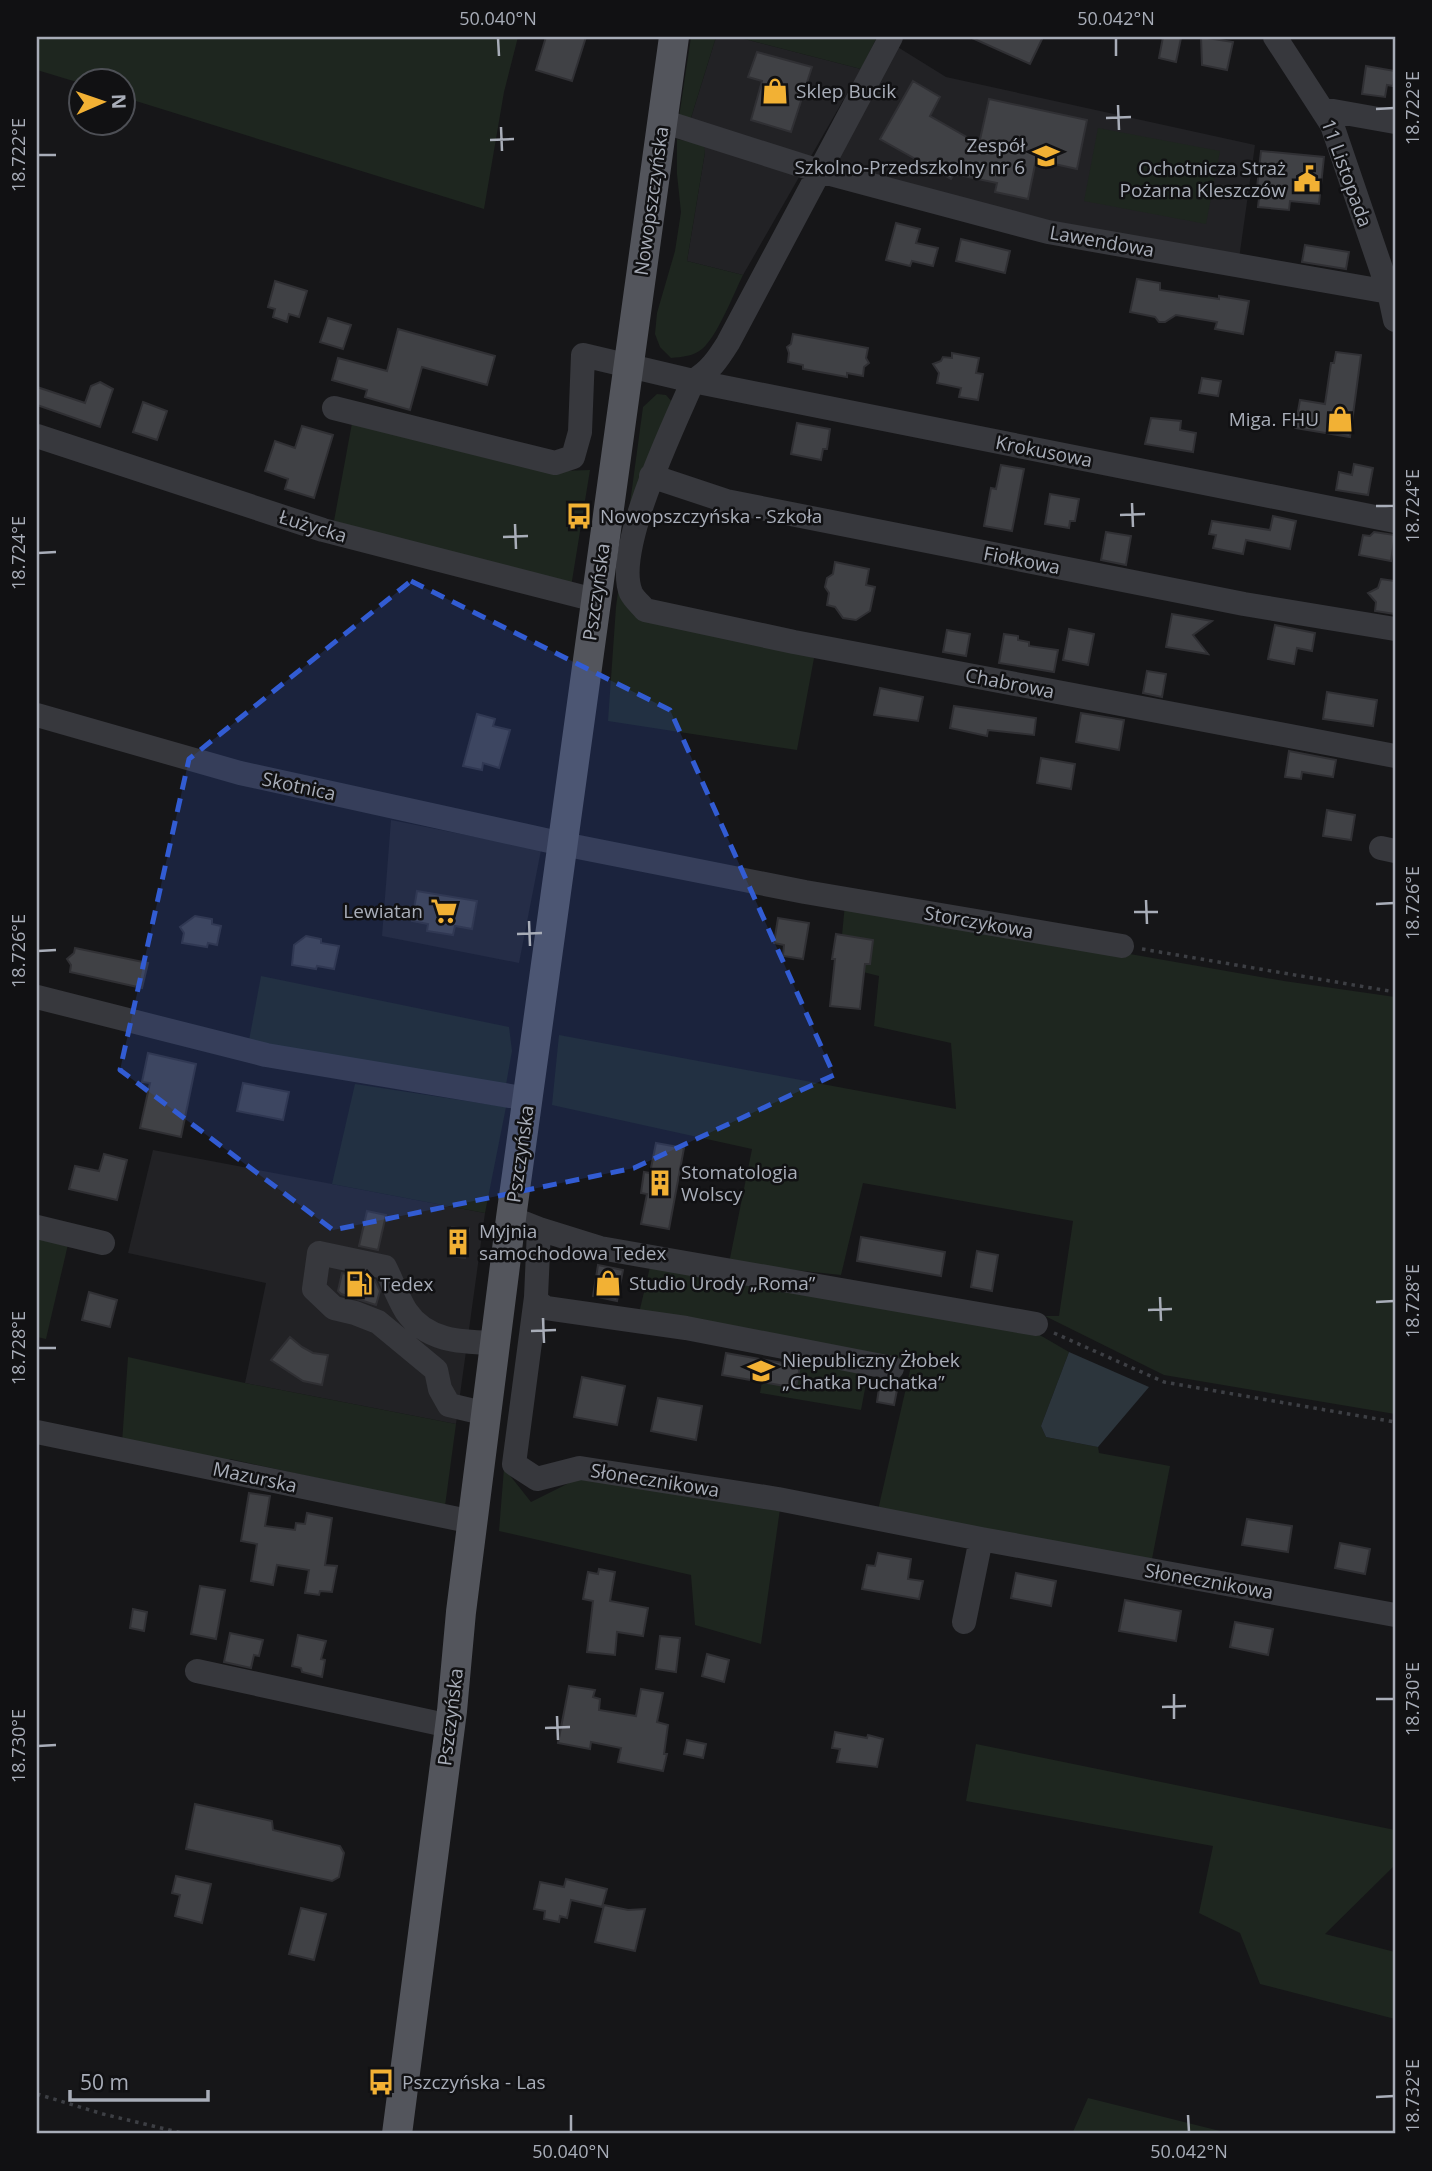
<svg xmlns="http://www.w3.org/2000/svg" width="1432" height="2171" font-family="'Open Sans',sans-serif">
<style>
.built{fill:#222225}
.green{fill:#1e261f}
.water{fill:#2c353c}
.building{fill:#404145;stroke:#303034;stroke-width:2}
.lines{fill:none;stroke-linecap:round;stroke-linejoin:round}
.path{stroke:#3d3f44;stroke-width:3.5;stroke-dasharray:3.5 5;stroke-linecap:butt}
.minor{stroke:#37383d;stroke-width:24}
.major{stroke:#53555c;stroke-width:30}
.marked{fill:#325cd3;fill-opacity:0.2;stroke:#325cd3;stroke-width:5;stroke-dasharray:14 9;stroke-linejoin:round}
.ticks{fill:none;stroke:#a8adb8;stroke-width:2.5}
.labels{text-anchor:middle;stroke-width:5;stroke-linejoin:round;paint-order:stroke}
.poi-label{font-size:19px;fill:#a8adb8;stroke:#111113;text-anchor:start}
.street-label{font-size:19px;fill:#a8adb8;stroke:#111113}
.neatline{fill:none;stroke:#a8adb8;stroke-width:2.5}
.ticks-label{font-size:18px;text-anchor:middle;fill:#a8adb8}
</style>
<rect width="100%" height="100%" fill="#161618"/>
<path class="built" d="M 716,37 L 737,37 L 861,69 L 743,275 L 687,261 L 705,152 L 690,121 Z
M 896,46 L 946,77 L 1255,145 L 1239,259 L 977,209 L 833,168 Z
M 391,820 L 541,850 L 519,963 L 382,936 Z
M 153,1150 L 485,1213 L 456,1424 L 245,1383 L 266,1283 L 128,1253 Z"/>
<path class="green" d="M 37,37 L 518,37 L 504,92 L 484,209 L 123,97 L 122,80 L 80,80 L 80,83 L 37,70 Z
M 691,37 L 716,37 L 690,121 L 679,117 Z
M 737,37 L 877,37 L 861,69 Z
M 1098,128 L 1220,151 L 1206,224 L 1084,201 Z
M 677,139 L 704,145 L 705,152 L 687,261 L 743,275 C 734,293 717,337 702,349 C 694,356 682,357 671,358 L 660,347 L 655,334 L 657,313 L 675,251 L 681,212 L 677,174 Z
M 657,394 L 666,395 L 672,402 L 622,591 L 814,658 L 797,750 L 608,721 L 616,607 L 643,407 Z
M 352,423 L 559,471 L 590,470 L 571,587 L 334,521 Z
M 845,904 L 1284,981 L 1395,997 L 1395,1414 L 1164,1375 L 1045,1316 L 1059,1316 L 1073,1221 L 863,1183 L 841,1275 L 729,1263 L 752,1149 L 552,1105 L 559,1035 L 956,1109 L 951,1043 L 874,1026 L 879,976 L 839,966 Z
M 261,976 L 509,1027 L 512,1051 L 505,1090 L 248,1046 Z
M 355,1084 L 506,1107 L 485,1213 L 332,1184 Z
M 37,1232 L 69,1240 L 46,1339 L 37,1337 Z
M 650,1267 L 1038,1334 L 1069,1352 L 1041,1426 L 1046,1437 L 1098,1447 L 1099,1453 L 1170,1466 L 1152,1559 L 878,1510 L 911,1366 L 639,1313 Z
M 128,1357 L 245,1383 L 456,1424 L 445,1506 L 230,1459 L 218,1469 L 122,1443 Z
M 812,1357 L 869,1368 L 861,1410 L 760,1393 L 762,1382 L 796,1388 L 800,1366 L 810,1368 Z
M 504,1468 L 531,1502 L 577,1479 L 780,1509 L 761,1644 L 695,1625 L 691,1575 L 499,1531 Z
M 976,1744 L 1395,1830 L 1395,1865 L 1325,1934 L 1395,1952 L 1395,2019 L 1260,1984 L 1240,1933 L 1199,1913 L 1213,1846 L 966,1801 Z
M 1088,2098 L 1232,2134 L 1072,2134 Z"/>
<path class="water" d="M 1069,1352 L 1149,1387 L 1098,1447 L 1046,1437 L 1041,1426 Z"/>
<path class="building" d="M 546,37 L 586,37 L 572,81 L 536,70 Z
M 970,37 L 1043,37 L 1030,64 Z
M 1163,37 L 1181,38 L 1176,62 L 1159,58 Z
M 1201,37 L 1233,42 L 1227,70 L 1202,65 Z
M 757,52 L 812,67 L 791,132 L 751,120 L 762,81 L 748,77 Z
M 1366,66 L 1395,71 L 1393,86 L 1387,85 L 1385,97 L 1362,94 Z
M 913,81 L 940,97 L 930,116 L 979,144 L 989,99 L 1087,120 L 1077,169 L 1036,160 L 1028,199 L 995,192 L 997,183 L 954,174 L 951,179 L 880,139 Z
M 1261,151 L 1324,157 L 1319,204 L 1290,201 L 1289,210 L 1258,207 L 1259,198 L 1256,197 Z
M 896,223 L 920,229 L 916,243 L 938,248 L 933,266 L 912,261 L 910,266 L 886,260 Z
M 961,239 L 1010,251 L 1005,273 L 956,261 Z
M 1305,245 L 1349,252 L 1346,269 L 1302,262 Z
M 1137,279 L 1160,283 L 1160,290 L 1219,299 L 1219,296 L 1249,301 L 1243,334 L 1215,329 L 1217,322 L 1176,315 L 1165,322 L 1159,322 L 1155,317 L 1130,312 Z
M 275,281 L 307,291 L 299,317 L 289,314 L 287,322 L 273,317 L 275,309 L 268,307 Z
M 328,318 L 351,325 L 343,349 L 320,342 Z
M 398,329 L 495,356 L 487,385 L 422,367 L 410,410 L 365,397 L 367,390 L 332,380 L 338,358 L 387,371 Z
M 793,334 L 868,348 L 866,358 L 869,363 L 864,367 L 863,376 L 847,373 L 847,377 L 803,369 L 803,365 L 788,362 L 789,353 L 787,347 L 791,344 Z
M 1336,352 L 1361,355 L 1350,437 L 1295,428 L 1300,400 L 1325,404 L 1331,363 L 1334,363 Z
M 952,353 L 979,358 L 976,373 L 983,374 L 978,400 L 959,397 L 961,388 L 937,383 L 939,373 L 933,364 L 941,361 L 943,357 L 952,358 Z
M 1202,378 L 1221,381 L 1218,396 L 1199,393 Z
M 100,382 L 113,389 L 100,427 L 37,405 L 37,387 L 85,403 L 91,386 Z
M 143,402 L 167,411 L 157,440 L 133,432 Z
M 1151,418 L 1181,421 L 1180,430 L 1196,433 L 1193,452 L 1145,444 Z
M 797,423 L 830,429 L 827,449 L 823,449 L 821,460 L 791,454 Z
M 302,426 L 333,435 L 314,498 L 285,489 L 288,479 L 265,471 L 275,441 L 295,448 Z
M 1354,464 L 1373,468 L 1368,495 L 1336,490 L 1339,472 L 1352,475 Z
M 1001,465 L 1024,469 L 1012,531 L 984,526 L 991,488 L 996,489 Z
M 1050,494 L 1079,499 L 1075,521 L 1070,521 L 1069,528 L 1045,524 Z
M 1273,516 L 1296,521 L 1290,549 L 1246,540 L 1243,554 L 1213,548 L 1216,535 L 1209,534 L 1212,521 L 1270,530 Z
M 1106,532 L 1131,536 L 1126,565 L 1101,560 Z
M 1374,532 L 1395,535 L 1391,561 L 1359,555 L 1363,535 L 1370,536 Z
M 835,562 L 869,569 L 866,585 L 875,587 L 870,611 L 856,620 L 843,618 L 835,607 L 827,605 L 829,593 L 825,587 L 827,578 L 833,574 Z
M 1381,579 L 1395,581 L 1395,614 L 1375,611 L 1376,602 L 1368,593 L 1378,588 Z
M 1172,614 L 1212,621 L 1193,635 L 1208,654 L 1166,647 Z
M 1275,625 L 1315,633 L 1312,651 L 1297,648 L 1294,664 L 1268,659 Z
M 1069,629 L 1094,634 L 1088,665 L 1063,660 Z
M 947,630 L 970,634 L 966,656 L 943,652 Z
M 1004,634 L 1018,636 L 1018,640 L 1029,642 L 1029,646 L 1058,650 L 1054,672 L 999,663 Z
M 1147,671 L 1166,674 L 1162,697 L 1143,693 Z
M 880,688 L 923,697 L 918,721 L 874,715 Z
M 1327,692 L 1377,700 L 1373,726 L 1323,719 Z
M 954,706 L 1036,718 L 1034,735 L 988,730 L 987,736 L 950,728 Z
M 1081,713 L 1124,720 L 1119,750 L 1076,742 Z
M 477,714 L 495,719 L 493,726 L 510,730 L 499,768 L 483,763 L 482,770 L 463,766 Z
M 1289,751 L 1336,760 L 1333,777 L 1302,772 L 1301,779 L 1285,777 Z
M 1041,758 L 1075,764 L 1071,789 L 1037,783 Z
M 1327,810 L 1355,815 L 1351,840 L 1323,836 Z
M 417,891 L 477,901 L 472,929 L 455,926 L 453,935 L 427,931 L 428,924 L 412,921 Z
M 195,916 L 212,919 L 212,924 L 221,926 L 217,945 L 208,943 L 207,947 L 182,943 L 184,933 L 180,927 Z
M 778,918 L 809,923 L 803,959 L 783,956 L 784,945 L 774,943 Z
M 836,934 L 873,940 L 870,964 L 865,964 L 860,1009 L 830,1006 L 835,959 L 832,959 Z
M 306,936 L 321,939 L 321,943 L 339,946 L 334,969 L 317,966 L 316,969 L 292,965 L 294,945 Z
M 75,948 L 148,963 L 142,988 L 70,972 L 71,965 L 67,959 L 74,953 Z
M 148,1053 L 196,1064 L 181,1137 L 140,1128 L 150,1083 L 142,1082 Z
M 243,1083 L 289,1092 L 283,1120 L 237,1111 Z
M 656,1143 L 684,1148 L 669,1229 L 641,1224 L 647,1194 L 641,1193 L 644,1172 L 650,1173 Z
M 104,1154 L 127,1160 L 117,1200 L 69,1189 L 75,1166 L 99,1171 Z
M 367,1211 L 386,1215 L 378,1250 L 359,1246 Z
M 452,1227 L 469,1229 L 465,1258 L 448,1256 Z
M 861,1237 L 945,1252 L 941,1276 L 857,1261 Z
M 977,1251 L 998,1255 L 992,1291 L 971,1287 Z
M 598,1265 L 623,1270 L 617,1301 L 593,1296 Z
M 342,1273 L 375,1280 L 380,1291 L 376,1305 L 341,1294 L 338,1291 Z
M 89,1292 L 117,1300 L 110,1327 L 82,1320 Z
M 290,1337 L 302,1347 L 313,1353 L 328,1355 L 322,1385 L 303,1381 L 271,1360 Z
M 726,1353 L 800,1366 L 796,1388 L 722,1375 Z
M 582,1377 L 625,1386 L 617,1425 L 574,1417 Z
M 879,1388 L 897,1390 L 894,1405 L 877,1402 Z
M 658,1398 L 702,1406 L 696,1440 L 651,1431 Z
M 249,1493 L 270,1496 L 265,1526 L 295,1530 L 296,1523 L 305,1524 L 307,1513 L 332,1518 L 325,1565 L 337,1566 L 332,1592 L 320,1591 L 319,1595 L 305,1593 L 309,1570 L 277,1565 L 273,1585 L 251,1581 L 257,1544 L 241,1541 Z
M 1247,1519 L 1292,1526 L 1288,1552 L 1242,1545 Z
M 1340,1543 L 1370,1549 L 1365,1574 L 1335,1568 Z
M 878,1553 L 911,1559 L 908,1579 L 923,1581 L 919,1599 L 862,1589 L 867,1565 L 875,1566 Z
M 599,1569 L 615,1572 L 610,1601 L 648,1608 L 643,1636 L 617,1632 L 615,1655 L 587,1652 L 593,1601 L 583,1599 L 588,1572 L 598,1574 Z
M 1016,1573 L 1056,1581 L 1051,1606 L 1011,1598 Z
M 200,1586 L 225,1590 L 216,1639 L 191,1634 Z
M 1125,1600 L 1181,1611 L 1176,1641 L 1119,1631 Z
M 133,1609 L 147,1612 L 144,1631 L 130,1628 Z
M 1235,1622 L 1273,1629 L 1268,1655 L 1230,1647 Z
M 230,1633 L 263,1640 L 259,1656 L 254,1655 L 251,1668 L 224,1662 Z
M 298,1635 L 326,1641 L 321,1659 L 325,1660 L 322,1677 L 302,1672 L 301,1668 L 292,1666 Z
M 660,1636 L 680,1638 L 676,1672 L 656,1669 Z
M 707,1654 L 729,1660 L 724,1682 L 702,1676 Z
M 569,1686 L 595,1690 L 593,1697 L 600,1699 L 599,1710 L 636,1716 L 641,1689 L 663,1693 L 657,1722 L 668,1725 L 664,1754 L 667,1754 L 663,1771 L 618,1762 L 621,1748 L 591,1742 L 590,1749 L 558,1743 Z
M 835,1732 L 867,1738 L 868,1735 L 883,1739 L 877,1767 L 837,1762 L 840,1749 L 832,1748 Z
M 687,1740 L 706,1744 L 703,1758 L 684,1754 Z
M 195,1804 L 272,1821 L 273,1830 L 340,1846 L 344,1853 L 339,1877 L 332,1881 L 186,1849 Z
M 176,1876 L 211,1884 L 202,1923 L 175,1916 L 180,1895 L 172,1893 Z
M 566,1879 L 607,1889 L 602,1907 L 571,1900 L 567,1918 L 560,1916 L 559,1922 L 544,1919 L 545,1911 L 534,1909 L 540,1882 L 564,1887 Z
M 604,1905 L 628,1910 L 645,1909 L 635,1951 L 595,1942 Z
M 301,1908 L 326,1914 L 314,1960 L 289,1954 Z"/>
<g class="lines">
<path class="path" d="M 1142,949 L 1395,992
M 1054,1333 L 1164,1382 L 1395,1422
M 37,2094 L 103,2114 L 186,2134"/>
<path class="minor" d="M 1275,37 L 1332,125 L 1389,292 L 1395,320
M 1322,109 L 1395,122
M 662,121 L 819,171 L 1048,232 L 1389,292
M 334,408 L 555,463 L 573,457 L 580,432 L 583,355 L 693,381 C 710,371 718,359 728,343 L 891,37
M 37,436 L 323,530 L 595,600
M 651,476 L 726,501 L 1244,604 L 1395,629
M 1395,521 L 693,381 C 674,425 613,550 631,593 C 634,599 641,605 645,610 L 794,642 L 1395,756
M 37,715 L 240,773 L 563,844 L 805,892 L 1122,946
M 1381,848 L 1395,851
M 37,997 L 266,1055 L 528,1099
M 511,1218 L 539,1229 L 536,1297 L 514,1464 L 537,1479 L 580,1468 L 778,1499 L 981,1539 L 1395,1615
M 37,1227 L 103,1243
M 539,1229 L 600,1248 L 1036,1324
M 536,1297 L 539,1303 L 546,1308 L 686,1328 L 892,1368
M 487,1414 L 449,1405 L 440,1389 L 436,1370 L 378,1322 L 355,1313 L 334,1308 L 314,1289 L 319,1253 L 385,1267 C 392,1281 398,1298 406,1311 C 427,1342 462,1342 495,1343
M 37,1432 L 473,1522
M 964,1622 L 981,1539
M 197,1671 L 450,1726"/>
<path class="major" d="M 397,2134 L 452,1711 L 461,1612 L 511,1218 L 674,37"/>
</g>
<path class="marked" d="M 411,581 L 670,710 L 834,1075 L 634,1168 L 333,1230 L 120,1070 L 189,759 Z"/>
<path class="ticks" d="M 498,38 L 499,56M 1116,38 L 1116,56M 1118,105 L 1119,130M 1376,109 L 1394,108M 1106,118 L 1131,117M 501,127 L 502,151M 490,140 L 514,139M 38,155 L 56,155M 1132,503 L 1133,527M 1376,506 L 1394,506M 1120,515 L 1145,514M 515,524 L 516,549M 503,537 L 528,536M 38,553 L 56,552M 1146,900 L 1147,924M 1376,904 L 1394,903M 1134,912 L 1158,912M 529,921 L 530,946M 517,934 L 542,933M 38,951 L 56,950M 1160,1297 L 1161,1321M 1376,1302 L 1394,1301M 1148,1310 L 1172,1309M 543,1318 L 544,1343M 531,1331 L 556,1330M 38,1348 L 56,1348M 1174,1694 L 1174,1719M 1376,1699 L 1394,1699M 1162,1707 L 1186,1706M 557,1716 L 558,1740M 545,1728 L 570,1727M 38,1746 L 56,1745M 1376,2097 L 1394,2096M 571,2115 L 571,2132M 1188,2115 L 1189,2132"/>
<defs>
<g id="shop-bare" transform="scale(2.1)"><path d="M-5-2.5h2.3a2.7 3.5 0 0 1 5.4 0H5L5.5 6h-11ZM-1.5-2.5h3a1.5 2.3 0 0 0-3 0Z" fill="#f2b134" stroke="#111113" stroke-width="2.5" paint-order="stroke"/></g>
<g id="school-bare" transform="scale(2.1)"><path d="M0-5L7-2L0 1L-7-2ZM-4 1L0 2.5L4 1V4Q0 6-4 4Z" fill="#f2b134" stroke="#111113" stroke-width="2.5" paint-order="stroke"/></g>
<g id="civic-bare" transform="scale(2.1)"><path d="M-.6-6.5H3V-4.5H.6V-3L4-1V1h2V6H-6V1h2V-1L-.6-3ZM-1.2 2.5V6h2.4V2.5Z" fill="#f2b134" stroke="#111113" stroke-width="2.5" paint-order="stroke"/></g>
<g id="bus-bare" transform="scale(2.1)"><path d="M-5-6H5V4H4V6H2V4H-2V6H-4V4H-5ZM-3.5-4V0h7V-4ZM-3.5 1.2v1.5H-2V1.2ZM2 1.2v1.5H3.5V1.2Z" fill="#f2b134" stroke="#111113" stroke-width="2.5" paint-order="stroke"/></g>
<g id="supermarket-bare" transform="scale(2.1)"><path d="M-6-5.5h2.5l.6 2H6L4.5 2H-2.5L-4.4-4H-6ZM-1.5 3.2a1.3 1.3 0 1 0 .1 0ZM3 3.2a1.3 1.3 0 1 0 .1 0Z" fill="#f2b134" stroke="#111113" stroke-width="2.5" paint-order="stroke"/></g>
<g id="building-bare" transform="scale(2.1)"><path d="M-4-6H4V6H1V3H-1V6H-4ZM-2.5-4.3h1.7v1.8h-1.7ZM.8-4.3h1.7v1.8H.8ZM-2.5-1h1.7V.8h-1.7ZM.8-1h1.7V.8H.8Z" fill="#f2b134" stroke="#111113" stroke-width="2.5" paint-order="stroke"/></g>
<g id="fuel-bare" transform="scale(2.1)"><path d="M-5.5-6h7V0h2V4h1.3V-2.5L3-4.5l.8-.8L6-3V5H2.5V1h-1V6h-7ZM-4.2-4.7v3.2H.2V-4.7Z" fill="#f2b134" stroke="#111113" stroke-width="2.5" paint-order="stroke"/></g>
</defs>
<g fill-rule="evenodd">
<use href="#shop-bare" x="775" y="91"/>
<use href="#school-bare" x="1046" y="156"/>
<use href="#civic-bare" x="1307" y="179"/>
<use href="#shop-bare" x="1340" y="419"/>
<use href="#bus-bare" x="579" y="516"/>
<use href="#supermarket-bare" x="444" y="911"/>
<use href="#building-bare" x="660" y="1183"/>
<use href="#building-bare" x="458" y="1242"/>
<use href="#shop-bare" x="608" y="1283"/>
<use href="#fuel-bare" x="359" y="1284"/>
<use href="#school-bare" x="761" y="1371"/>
<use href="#bus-bare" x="381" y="2082"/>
</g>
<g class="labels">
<g class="poi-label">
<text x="796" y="98">Sklep Bucik</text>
<text x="1025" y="152" text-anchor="end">Zespół<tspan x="1025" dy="22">Szkolno-Przedszkolny nr 6</tspan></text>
<text x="1286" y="175" text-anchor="end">Ochotnicza Straż<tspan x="1286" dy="22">Pożarna Kleszczów</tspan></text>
<text x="1319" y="426" text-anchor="end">Miga. FHU</text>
<text x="600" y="523">Nowopszczyńska - Szkoła</text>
<text x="423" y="918" text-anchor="end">Lewiatan</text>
<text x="681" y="1179">Stomatologia<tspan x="681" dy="22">Wolscy</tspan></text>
<text x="479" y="1238">Myjnia<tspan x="479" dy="22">samochodowa Tedex</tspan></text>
<text x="629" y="1290">Studio Urody „Roma”</text>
<text x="380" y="1291">Tedex</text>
<text x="782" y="1367">Niepubliczny Żłobek<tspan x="782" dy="22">„Chatka Puchatka”</tspan></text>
<text x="402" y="2089">Pszczyńska - Las</text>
</g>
<g class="street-label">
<text transform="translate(1347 173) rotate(70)" y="7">11 Listopada</text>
<text transform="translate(651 201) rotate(-82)" y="7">Nowopszczyńska</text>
<text transform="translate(1102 241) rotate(10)" y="7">Lawendowa</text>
<text transform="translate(1044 451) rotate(11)" y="7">Krokusowa</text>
<text transform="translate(313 526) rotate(17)" y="7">Łużycka</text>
<text transform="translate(1022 560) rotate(11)" y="7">Fiołkowa</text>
<text transform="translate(596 592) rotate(-82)" y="7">Pszczyńska</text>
<text transform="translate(1010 683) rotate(11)" y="7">Chabrowa</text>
<text transform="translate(299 786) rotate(12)" y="7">Skotnica</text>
<text transform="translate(979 922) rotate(10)" y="7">Storczykowa</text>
<text transform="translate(520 1154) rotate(-82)" y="7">Pszczyńska</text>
<text transform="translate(255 1477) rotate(12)" y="7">Mazurska</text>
<text transform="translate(655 1480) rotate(9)" y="7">Słonecznikowa</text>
<text transform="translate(1209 1581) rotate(10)" y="7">Słonecznikowa</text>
<text transform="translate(450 1717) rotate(-83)" y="7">Pszczyńska</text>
</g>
</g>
<rect width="1432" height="2171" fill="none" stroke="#111113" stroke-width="77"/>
<g transform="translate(102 102) rotate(88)"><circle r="33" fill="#111113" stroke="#4d4f55" stroke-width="2"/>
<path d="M0-5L12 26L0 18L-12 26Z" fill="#f2b134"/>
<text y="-10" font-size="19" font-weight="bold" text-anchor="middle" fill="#a8adb8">N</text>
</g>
<path d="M70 2090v10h138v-10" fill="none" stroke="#a8adb8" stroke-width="3.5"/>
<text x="80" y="2090" font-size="21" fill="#a8adb8" stroke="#111113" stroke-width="5" paint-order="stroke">50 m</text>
<rect x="38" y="38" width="1356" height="2094" class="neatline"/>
<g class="ticks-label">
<text x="498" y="25">50.040°N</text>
<text x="1116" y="25">50.042°N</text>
<text transform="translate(1413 108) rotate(-90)" y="6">18.722°E</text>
<text transform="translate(19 155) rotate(-90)" y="6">18.722°E</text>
<text transform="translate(1413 506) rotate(-90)" y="6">18.724°E</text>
<text transform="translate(19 553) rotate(-90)" y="6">18.724°E</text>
<text transform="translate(1413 903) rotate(-90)" y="6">18.726°E</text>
<text transform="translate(19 951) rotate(-90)" y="6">18.726°E</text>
<text transform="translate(1413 1301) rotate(-90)" y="6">18.728°E</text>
<text transform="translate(19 1348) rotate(-90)" y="6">18.728°E</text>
<text transform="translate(1413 1699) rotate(-90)" y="6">18.730°E</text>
<text transform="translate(19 1746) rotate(-90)" y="6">18.730°E</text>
<text transform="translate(1413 2096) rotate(-90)" y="6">18.732°E</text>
<text x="571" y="2158">50.040°N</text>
<text x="1189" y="2158">50.042°N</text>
</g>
</svg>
